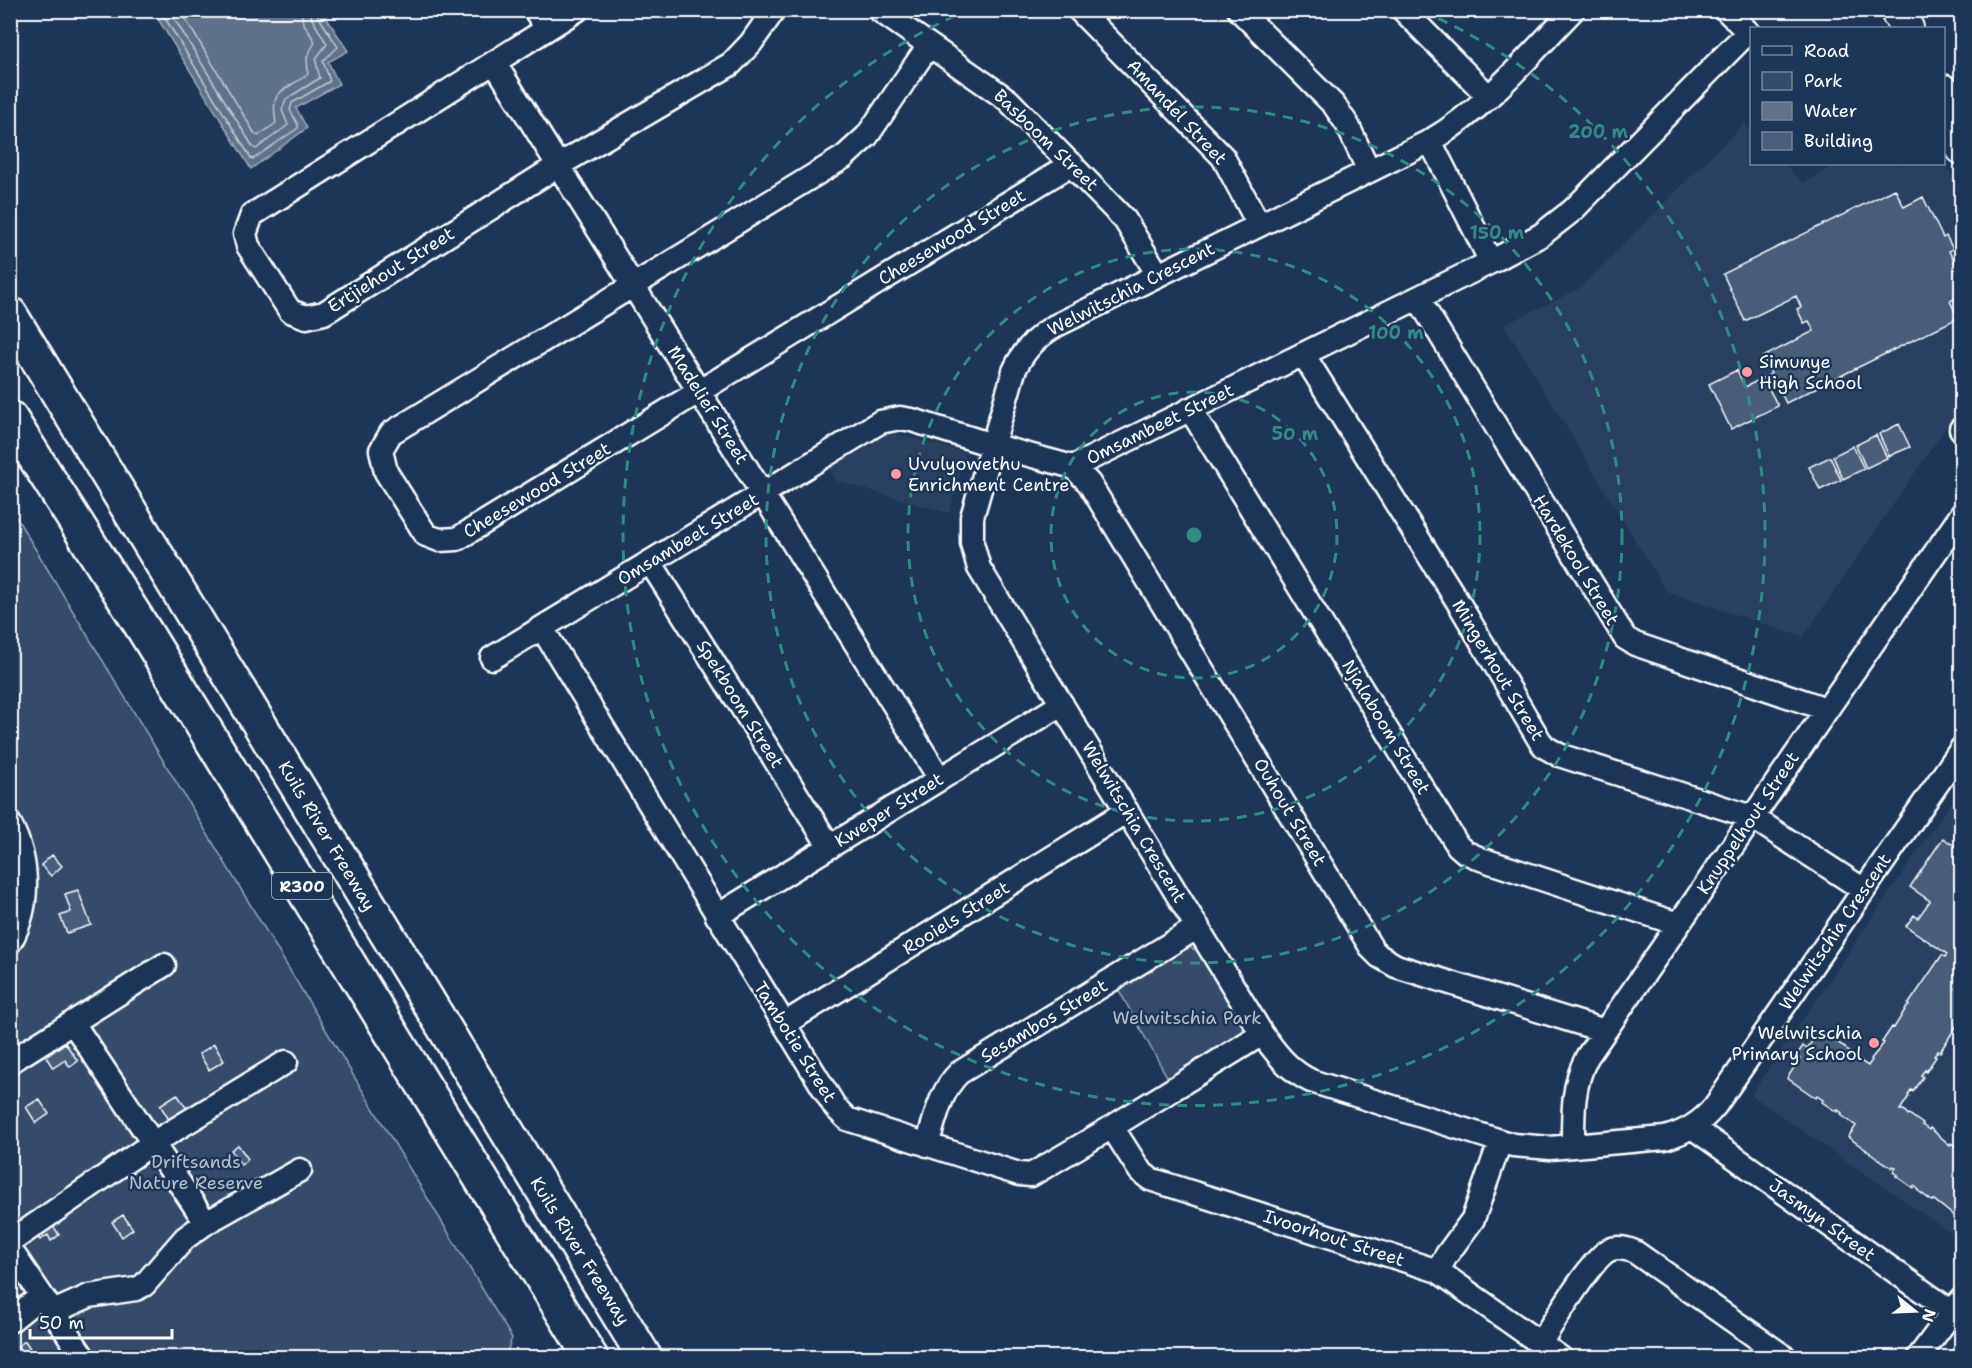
<svg xmlns="http://www.w3.org/2000/svg" width="1972" height="1368" font-family="'Shantell Sans',sans-serif">
<style>
.built{fill:#2a4161}
.green{fill:#364b69;stroke:#9aa5b4;stroke-width:1.5}
.water{fill:#617289;stroke:#a0aab8;stroke-width:1.5}
.lines{fill:none;stroke-linecap:round;stroke-linejoin:round}
.shore{stroke:#c0c7d0;stroke-width:1.5}
.building{fill:#4a5d79;stroke:#fff;stroke-width:1.5}
.street-casing{stroke:#fff;stroke-width:27}
.secondary-casing{stroke:#fff;stroke-width:36}
.highway-casing{stroke:#fff;stroke-width:38}
.street{stroke:#1d3557;stroke-width:22}
.secondary{stroke:#1d3557;stroke-width:32}
.highway{stroke:#1d3557;stroke-width:33}
.ring{fill:none;stroke:#338b84;stroke-width:3;stroke-dasharray:10 8}
.poi-dot{fill:#ff9aa2;stroke:#1d3557;stroke-width:2}
.labels{text-anchor:middle;stroke-width:5;stroke-linejoin:round;paint-order:stroke}
.shield{fill:#1d3557;stroke:#bbc2cd;stroke-width:1.5}
.shield-label{font-size:16px;font-weight:bold;fill:#fff}
.street-label{font-size:18px;fill:#fff;stroke:#1d3557}
.poi-label{font-size:18px;fill:#fff;stroke:#1d3557;text-anchor:start}
.park-label{font-size:18px;fill:#b9c0ca;stroke:#1d3557}
.centre{fill:#338b84;stroke:#1d3557;stroke-width:3}
.ring-label{font-size:18px;text-anchor:middle;font-weight:bold;fill:#338b84;stroke:#1d3557;stroke-width:5;stroke-linejoin:round;paint-order:stroke}
</style>
<rect width="100%" height="100%" fill="#1d3557"/>
<filter id="ink" filterUnits="userSpaceOnUse"><feTurbulence type="fractalNoise" baseFrequency=".0167" numOctaves="2"/><feDisplacementMap in="SourceGraphic" scale="12" xChannelSelector="R" yChannelSelector="G"/><feConvolveMatrix kernelMatrix="1 2 1 2 8 2 1 2 1" color-interpolation-filters="sRGB"/></filter>
<g filter="url(#ink)">
<path class="built" d="M 1744,123 L 1751,131 L 1752,164 L 1784,164 L 1803,183 L 1838,164 L 1944,164 L 1944,159 L 1961,195 L 1961,419 L 1946,427 L 1803,637 L 1666,591 L 1504,325 L 1579,289 Z
M 887,431 L 966,453 L 949,513 L 837,481 L 828,466 Z
M 1961,788 L 1961,1240 L 1751,1095 Z"/>
<path class="green" d="M 10,507 L 512,1338 L 505,1357 L 11,1357 Z
M 1186,946 L 1196,950 L 1201,955 L 1244,1023 L 1242,1037 L 1171,1084 L 1116,985 Z"/>
<path class="water" d="M 153,11 L 322,11 L 348,51 L 328,62 L 339,84 L 296,108 L 307,128 L 251,169 Z"/>
<g class="lines">
<path class="shore" d="M 160,10 L 251,158 L 253,159 L 298,128 L 298,125 L 290,110 L 292,103 L 330,81 L 323,61 L 338,47 L 318,16 L 318,10
M 169,10 L 253,147 L 256,149 L 288,125 L 282,110 L 286,99 L 320,78 C 314,55 314,62 327,44 L 312,19 L 310,10
M 180,10 L 255,134 L 258,136 L 276,123 C 269,87 285,92 308,74 L 307,57 L 315,42 L 303,22 L 301,10"/>
</g>
<path class="building" d="M 1895,189 L 1904,207 L 1923,197 L 1943,238 L 1946,236 L 1953,249 L 1949,251 L 1962,275 L 1962,295 L 1950,301 L 1958,318 L 1786,403 L 1777,385 L 1769,389 L 1778,406 L 1731,429 L 1709,384 L 1737,370 L 1745,387 L 1771,374 L 1763,357 L 1814,331 L 1809,321 L 1804,323 L 1797,309 L 1801,307 L 1796,296 L 1745,321 L 1723,274 Z
M 1899,424 L 1910,447 L 1889,456 L 1879,434 Z
M 1876,435 L 1887,458 L 1866,468 L 1856,445 Z
M 1853,446 L 1864,469 L 1843,479 L 1833,456 Z
M 1830,457 L 1841,480 L 1820,490 L 1809,467 Z
M 1943,838 L 1962,851 L 1962,1017 L 1940,1052 L 1938,1051 L 1934,1056 L 1936,1057 L 1926,1072 L 1925,1070 L 1921,1075 L 1923,1077 L 1913,1091 L 1911,1090 L 1908,1095 L 1909,1096 L 1900,1110 L 1904,1110 L 1908,1115 L 1909,1114 L 1923,1124 L 1922,1125 L 1929,1130 L 1930,1128 L 1950,1145 L 1951,1143 L 1962,1150 L 1962,1213 L 1959,1217 L 1954,1214 L 1954,1216 L 1934,1200 L 1932,1201 L 1917,1190 L 1918,1189 L 1914,1186 L 1913,1188 L 1896,1176 L 1898,1175 L 1893,1172 L 1896,1168 L 1893,1166 L 1892,1168 L 1848,1137 L 1856,1126 L 1841,1115 L 1842,1113 L 1838,1110 L 1837,1112 L 1822,1102 L 1823,1100 L 1817,1096 L 1816,1098 L 1787,1078 L 1800,1059 L 1796,1056 L 1803,1046 L 1807,1049 L 1819,1031 L 1845,1047 L 1851,1055 L 1868,1066 L 1872,1060 L 1871,1059 L 1884,1043 L 1882,1042 L 1892,1027 L 1894,1028 L 1906,1008 L 1909,1006 L 1908,1005 L 1942,955 L 1945,957 L 1947,954 L 1906,926 L 1914,915 L 1918,918 L 1930,901 L 1910,887 Z
M 52,855 L 62,866 L 51,876 L 41,865 Z
M 78,890 L 91,925 L 67,933 L 60,916 L 71,912 L 65,894 Z
M 65,1043 L 78,1061 L 70,1067 L 65,1060 L 53,1068 L 46,1057 Z
M 214,1044 L 224,1061 L 209,1070 L 199,1054 Z
M 177,1094 L 189,1112 L 171,1123 L 160,1105 Z
M 39,1099 L 49,1114 L 36,1123 L 26,1107 Z
M 238,1145 L 248,1159 L 241,1165 L 231,1150 Z
M 123,1215 L 133,1229 L 122,1237 L 112,1222 Z
M 51,1222 L 59,1235 L 51,1241 L 48,1235 L 40,1240 L 35,1232 Z
M 25,1341 L 34,1354 L 29,1358 L 26,1358 L 18,1346 Z"/>
<g class="lines">
<g class="street-casing">
<path id="street" d="M 535,10 L 547,29
M 577,10 L 252,215 L 245,234 L 248,246 L 290,311 L 306,317 L 324,313 L 559,165 L 731,64 L 751,43 L 774,10
M 879,10 L 1008,100 L 1125,220 L 1158,275
M 1079,10 L 1223,157 L 1259,225
M 1239,10 L 1334,105 L 1347,124 L 1369,171
M 1403,10 L 1489,97
M 1573,10 C 1528,57 1486,108 1430,141 L 1055,326 C 1036,337 1023,351 1014,371 L 972,517 L 972,543 L 979,568 L 1262,1034 C 1277,1054 1288,1070 1311,1081 L 1513,1145 L 1550,1148 L 1665,1138 C 1686,1132 1701,1123 1715,1106 L 1962,748
M 1726,10 L 1752,36
M 929,45 L 867,136 L 844,157 L 391,433 L 381,450 L 386,472 L 426,535 L 439,540 L 457,539 L 1072,164
M 494,62 L 940,779
M 1430,141 L 1491,262
M 1418,298 L 1625,638 L 1635,644 L 1826,709
M 1303,354 L 1461,607 L 1540,741 L 1545,747 L 1559,755 L 1752,817 L 1864,890
M 1190,409 L 1458,846 L 1465,852 L 1481,859 L 1678,924
M 1961,429 L 1962,430
M 1073,467 L 1089,483 L 1372,949 L 1379,956 L 1396,966 L 1605,1031
M 650,562 L 830,847
M 542,628 L 835,1107 L 847,1119 L 1019,1174 L 1031,1175 L 1112,1127 L 1262,1034
M 492,658 L 880,422 L 900,418 L 912,420 L 992,445 L 1073,467 L 1491,262 L 1541,235 L 1573,210 L 1748,32
M 10,824 C 29,860 31,906 10,942
M 717,916 L 1062,704
M 73,1023 L 206,1223
M 784,1024 L 1127,811
M 10,1062 L 164,965
M 1112,1127 L 1140,1171 L 1150,1179 L 1438,1271 L 1561,1358
M 1692,1127 L 1952,1312
M 927,1145 C 935,1120 940,1091 959,1073 L 1198,927
M 1573,1146 C 1573,1115 1572,1085 1587,1057 L 1962,514
M 10,1242 L 153,1143 L 286,1062
M 10,1249 L 84,1358
M 1438,1271 L 1446,1256 L 1473,1219 L 1500,1142
M 53,1312 L 89,1296 L 136,1289 L 144,1285 L 185,1238 L 206,1223 L 300,1170
M 10,1321 L 41,1296
M 1540,1343 C 1552,1325 1593,1257 1609,1250 C 1618,1246 1626,1248 1635,1252 L 1786,1358
M 1918,1358 L 1962,1299"/>
</g>
<g class="secondary-casing">
<path id="secondary" d="M 1896,10 L 1907,28
M 1944,91 L 1949,120 L 1962,148"/>
</g>
<g class="highway-casing">
<path id="highway" d="M 10,314 L 645,1358
M 10,418 L 144,630 L 591,1358"/>
</g>
<use href="#street" class="street"/>
<use href="#secondary" class="secondary"/>
<use href="#highway" class="highway"/>
</g>
</g>
<g class="ring">
<circle cx="1194" cy="535" r="143"/>
<circle cx="1194" cy="535" r="286"/>
<circle cx="1194" cy="535" r="428"/>
<path d="M1422 11A571 571 0 1 1 966 11"/>
</g>
<g class="poi-dot">
<circle cx="1747" cy="372" r="6"/>
<circle cx="896" cy="474" r="6"/>
<circle cx="1874" cy="1043" r="6"/>
</g>
<g class="labels">
<rect class="shield" x="272" y="873" width="60" height="26" rx="4.5"/>
<g class="shield-label">
<text x="302" y="892">R300</text>
</g>
<g class="street-label">
<text transform="translate(1177 112) rotate(47)" y="6">Amandel Street</text>
<text transform="translate(1046 140) rotate(44)" y="6">Basboom Street</text>
<text transform="translate(952 237) rotate(-31)" y="6">Cheesewood Street</text>
<text transform="translate(391 270) rotate(-32)" y="6">Ertjiehout Street</text>
<text transform="translate(1131 289) rotate(-27)" y="6">Welwitschia Crescent</text>
<text transform="translate(708 405) rotate(58)" y="6">Madelief Street</text>
<text transform="translate(1160 424) rotate(-26)" y="6">Omsambeet Street</text>
<text transform="translate(537 490) rotate(-31)" y="6">Cheesewood Street</text>
<text transform="translate(688 539) rotate(-31)" y="6">Omsambeet Street</text>
<text transform="translate(1576 560) rotate(59)" y="6">Hardekool Street</text>
<text transform="translate(1498 670) rotate(59)" y="6">Mingerhout Street</text>
<text transform="translate(740 704) rotate(58)" y="6">Spekboom Street</text>
<text transform="translate(1386 727) rotate(59)" y="6">Njalaboom Street</text>
<text transform="translate(889 810) rotate(-32)" y="6">Kweper Street</text>
<text transform="translate(1290 812) rotate(59)" y="6">Ouhout Street</text>
<text transform="translate(1134 822) rotate(59)" y="6">Welwitschia Crescent</text>
<text transform="translate(1748 823) rotate(-56)" y="6">Knuppelhout Street</text>
<text transform="translate(327 836) rotate(59)" y="6">Kuils River Freeway</text>
<text transform="translate(956 918) rotate(-32)" y="6">Rooiels Street</text>
<text transform="translate(1835 932) rotate(-56)" y="6">Welwitschia Crescent</text>
<text transform="translate(1044 1021) rotate(-31)" y="6">Sesambos Street</text>
<text transform="translate(795 1042) rotate(58)" y="6">Tambotie Street</text>
<text transform="translate(1822 1220) rotate(36)" y="6">Jasmyn Street</text>
<text transform="translate(1334 1238) rotate(18)" y="6">Ivoorhout Street</text>
<text transform="translate(580 1251) rotate(58)" y="6">Kuils River Freeway</text>
</g>
<g class="poi-label">
<text x="1759" y="368">Simunye<tspan x="1759" dy="21">High School</tspan></text>
<text x="908" y="470">Uvulyowethu<tspan x="908" dy="21">Enrichment Centre</tspan></text>
<text x="1862" y="1039" text-anchor="end">Welwitschia<tspan x="1862" dy="21">Primary School</tspan></text>
</g>
<g class="park-label">
<text x="1187" y="1024">Welwitschia Park</text>
<text x="196" y="1168">Driftsands<tspan x="196" dy="21">Nature Reserve</tspan></text>
</g>
</g>
<circle cx="1194" cy="535" r="9" class="centre"/>
<g class="ring-label">
<text x="1598" y="138">200 m</text>
<text x="1497" y="239">150 m</text>
<text x="1396" y="339">100 m</text>
<text x="1295" y="440">50 m</text>
</g>
<rect width="1972" height="1368" fill="none" stroke="#1d3557" stroke-width="36"/>
<rect x="18" y="18" width="1936" height="1332" fill="none" stroke="#fff" stroke-width="2" filter="url(#ink)"/>
<rect x="1750" y="27" width="195" height="138" fill="#1d3557" stroke="#77869a" stroke-width="1.5"/>
<rect x="1762" y="46" width="30" height="9" fill="#1d3557" stroke="#77869a" stroke-width="1.5"/>
<text x="1804" y="57" font-size="18" fill="#ffffff">Road</text>
<rect x="1762" y="72" width="30" height="18" fill="#364b69" stroke="#77869a" stroke-width="1.5"/>
<text x="1804" y="87" font-size="18" fill="#ffffff">Park</text>
<rect x="1762" y="102" width="30" height="18" fill="#617289" stroke="#77869a" stroke-width="1.5"/>
<text x="1804" y="117" font-size="18" fill="#ffffff">Water</text>
<rect x="1762" y="132" width="30" height="18" fill="#4a5d79" stroke="#77869a" stroke-width="1.5"/>
<text x="1804" y="147" font-size="18" fill="#ffffff">Building</text>
<g transform="translate(1915 1311) rotate(108)" stroke="#1d3557" stroke-width="4.5" paint-order="stroke">
<path d="M0-4.5L10 22L0 15L-10 22Z" fill="#ffffff"/>
<text y="-9" font-size="16" font-weight="bold" text-anchor="middle" fill="#ffffff">N</text>
</g>
<path d="M30 1329v9h142v-9" fill="none" stroke="#ffffff" stroke-width="3"/>
<text x="39" y="1329" font-size="18" fill="#ffffff" stroke="#1d3557" stroke-width="4.5" paint-order="stroke">50 m</text>
</svg>
